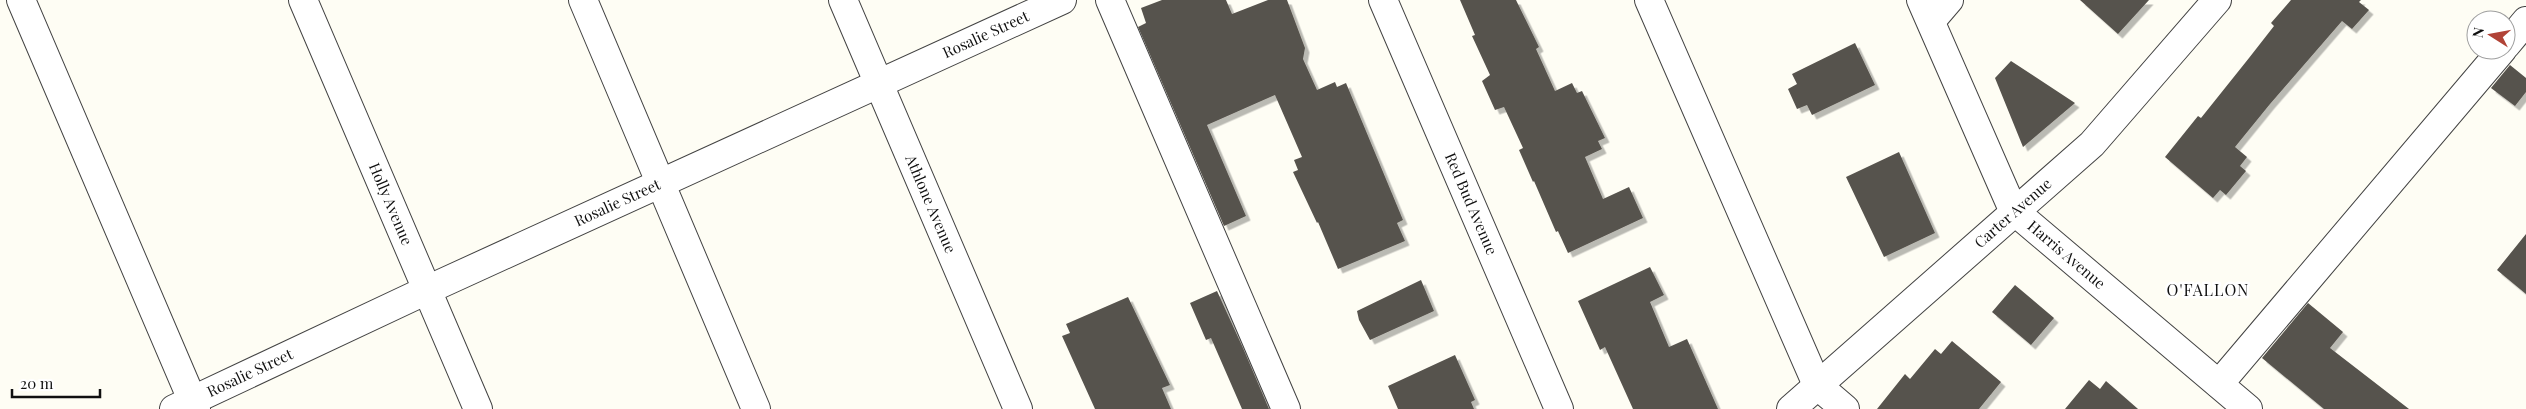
<svg xmlns="http://www.w3.org/2000/svg" width="2526" height="409" font-family="'Playfair Display',serif">
<style>
.building{fill:#57534d;filter:url(#shadow)}
.lines{fill:none;stroke-linecap:round;stroke-linejoin:round}
.minor-casing{stroke:#434343;stroke-width:30}
.minor{stroke:#fff;stroke-width:28}
.labels{text-anchor:middle;stroke-width:5;stroke-linejoin:round;paint-order:stroke}
.street-label{font-size:15px;fill:#101010;stroke:#fff}
.neighbourhood-label{font-size:16px;letter-spacing:1px;fill:#101010;stroke:#fff}
</style>
<defs>
<filter id="shadow"><feDropShadow dx="4.5" dy="4.5" stdDeviation="0" flood-color="#0004"/></filter>
</defs>
<rect width="100%" height="100%" fill="#fefdf4"/>
<path class="building" d="M 1162,0 L 1226,0 L 1232,14 L 1268,0 L 1287,0 L 1305,48 L 1303,59 L 1317,90 L 1335,82 L 1337,87 L 1346,83 L 1403,220 L 1397,223 L 1405,241 L 1338,269 L 1318,222 L 1317,223 L 1293,172 L 1298,170 L 1294,160 L 1302,157 L 1275,95 L 1207,125 L 1246,216 L 1224,226 L 1138,27 L 1146,23 L 1141,8 Z
M 1460,0 L 1516,0 L 1539,47 L 1536,49 L 1555,91 L 1572,83 L 1577,93 L 1582,91 L 1605,138 L 1598,141 L 1602,149 L 1585,157 L 1603,199 L 1629,187 L 1643,218 L 1568,253 L 1558,231 L 1556,232 L 1534,181 L 1533,182 L 1519,150 L 1523,148 L 1504,107 L 1495,110 L 1482,81 L 1490,75 L 1472,36 L 1475,35 Z
M 2080,0 L 2149,0 L 2118,34 Z
M 2291,0 L 2361,0 L 2359,2 L 2369,10 L 2352,29 L 2342,21 L 2270,104 L 2235,147 L 2247,157 L 2240,166 L 2246,171 L 2226,195 L 2220,190 L 2213,198 L 2165,157 L 2198,116 L 2201,118 L 2249,58 L 2274,26 L 2271,23 Z
M 1855,43 L 1875,85 L 1812,115 L 1807,105 L 1797,109 L 1788,89 L 1797,84 L 1792,74 Z
M 2011,61 L 2075,103 L 2023,147 L 1995,78 Z
M 2510,65 L 2526,78 L 2526,92 L 2515,106 L 2491,88 Z
M 1899,152 L 1935,233 L 1884,257 L 1846,177 Z
M 2526,234 L 2526,294 L 2497,270 Z
M 1650,267 L 1664,295 L 1650,302 L 1669,347 L 1687,339 L 1718,409 L 1633,409 L 1605,347 L 1600,350 L 1578,301 Z
M 1421,280 L 1434,311 L 1370,340 L 1359,320 L 1357,311 Z
M 2015,285 L 2054,318 L 2031,345 L 1992,312 Z
M 1217,291 L 1243,348 L 1269,409 L 1242,409 L 1211,338 L 1206,340 L 1190,303 Z
M 1128,297 L 1170,385 L 1162,388 L 1171,409 L 1095,409 L 1062,336 L 1070,333 L 1066,324 Z
M 2308,303 L 2343,332 L 2330,348 L 2409,409 L 2324,409 L 2262,358 Z
M 1952,341 L 2001,382 L 1979,409 L 1877,409 L 1905,374 L 1910,379 L 1935,349 L 1941,354 Z
M 1455,355 L 1475,400 L 1471,402 L 1474,409 L 1398,409 L 1388,386 Z
M 2089,380 L 2100,389 L 2106,381 L 2138,409 L 2065,409 Z"/>
<g class="lines">
<g class="minor-casing">
<g id="minor">
<path d="M 21,0 L 196,409"/>
<path id="s1" d="M 303,0 L 478,409"/>
<path d="M 583,0 L 756,409"/>
<path id="s2" d="M 843,0 L 1018,409"/>
<path d="M 1110,0 L 1286,409"/>
<path id="s3" d="M 1383,0 L 1559,409"/>
<path d="M 1649,0 L 1817,385 L 1845,409"/>
<path id="s4" d="M 1921,0 L 2013,210 L 2248,409"/>
<path d="M 1931,21 L 1949,0"/>
<path d="M 2506,45 L 2526,21"/>
<path d="M 2219,384 L 2502,50"/>
<path id="s5" d="M 174,409 L 427,290 L 1062,0"/>
<path id="s6" d="M 1791,409 L 2092,144 L 2217,0"/>
</g>
</g>
<use href="#minor" class="minor"/>
</g>
<g class="labels">
<g class="street-label">
<text dy="5" stroke="none"><textPath href="#s5" startOffset="894">Rosalie Street</textPath></text>
<text dy="5" stroke="none"><textPath href="#s5" startOffset="489">Rosalie Street</textPath></text>
<text dy="5" stroke="none"><textPath href="#s1" startOffset="222">Holly Avenue</textPath></text>
<text dy="5" stroke="none"><textPath href="#s3" startOffset="222">Red Bud Avenue</textPath></text>
<text dy="5" stroke="none"><textPath href="#s2" startOffset="222">Athlone Avenue</textPath></text>
<text dy="5" stroke="none"><textPath href="#s6" startOffset="296">Carter Avenue</textPath></text>
<text dy="5" stroke="none"><textPath href="#s4" startOffset="299">Harris Avenue</textPath></text>
<text dy="5" stroke="none"><textPath href="#s5" startOffset="84">Rosalie Street</textPath></text>
</g>
<g class="neighbourhood-label">
<text x="2208" y="296">O'FALLON</text>
</g>
</g>
<g transform="translate(2491 35) rotate(281)"><circle r="24" fill="#ffffff" stroke="#9f9f9f"/>
<path d="M0-4L9 19L0 12L-9 19Z" fill="#b14337"/>
<text y="-8" font-size="14" font-weight="bold" text-anchor="middle" fill="#101010">N</text>
</g>
<path d="M12 389v8h88v-8" fill="none" stroke="#101010" stroke-width="2.5"/>
<text x="20" y="389" font-size="15" fill="#101010" stroke="#ffffff" stroke-width="4" paint-order="stroke">20 m</text>
</svg>
